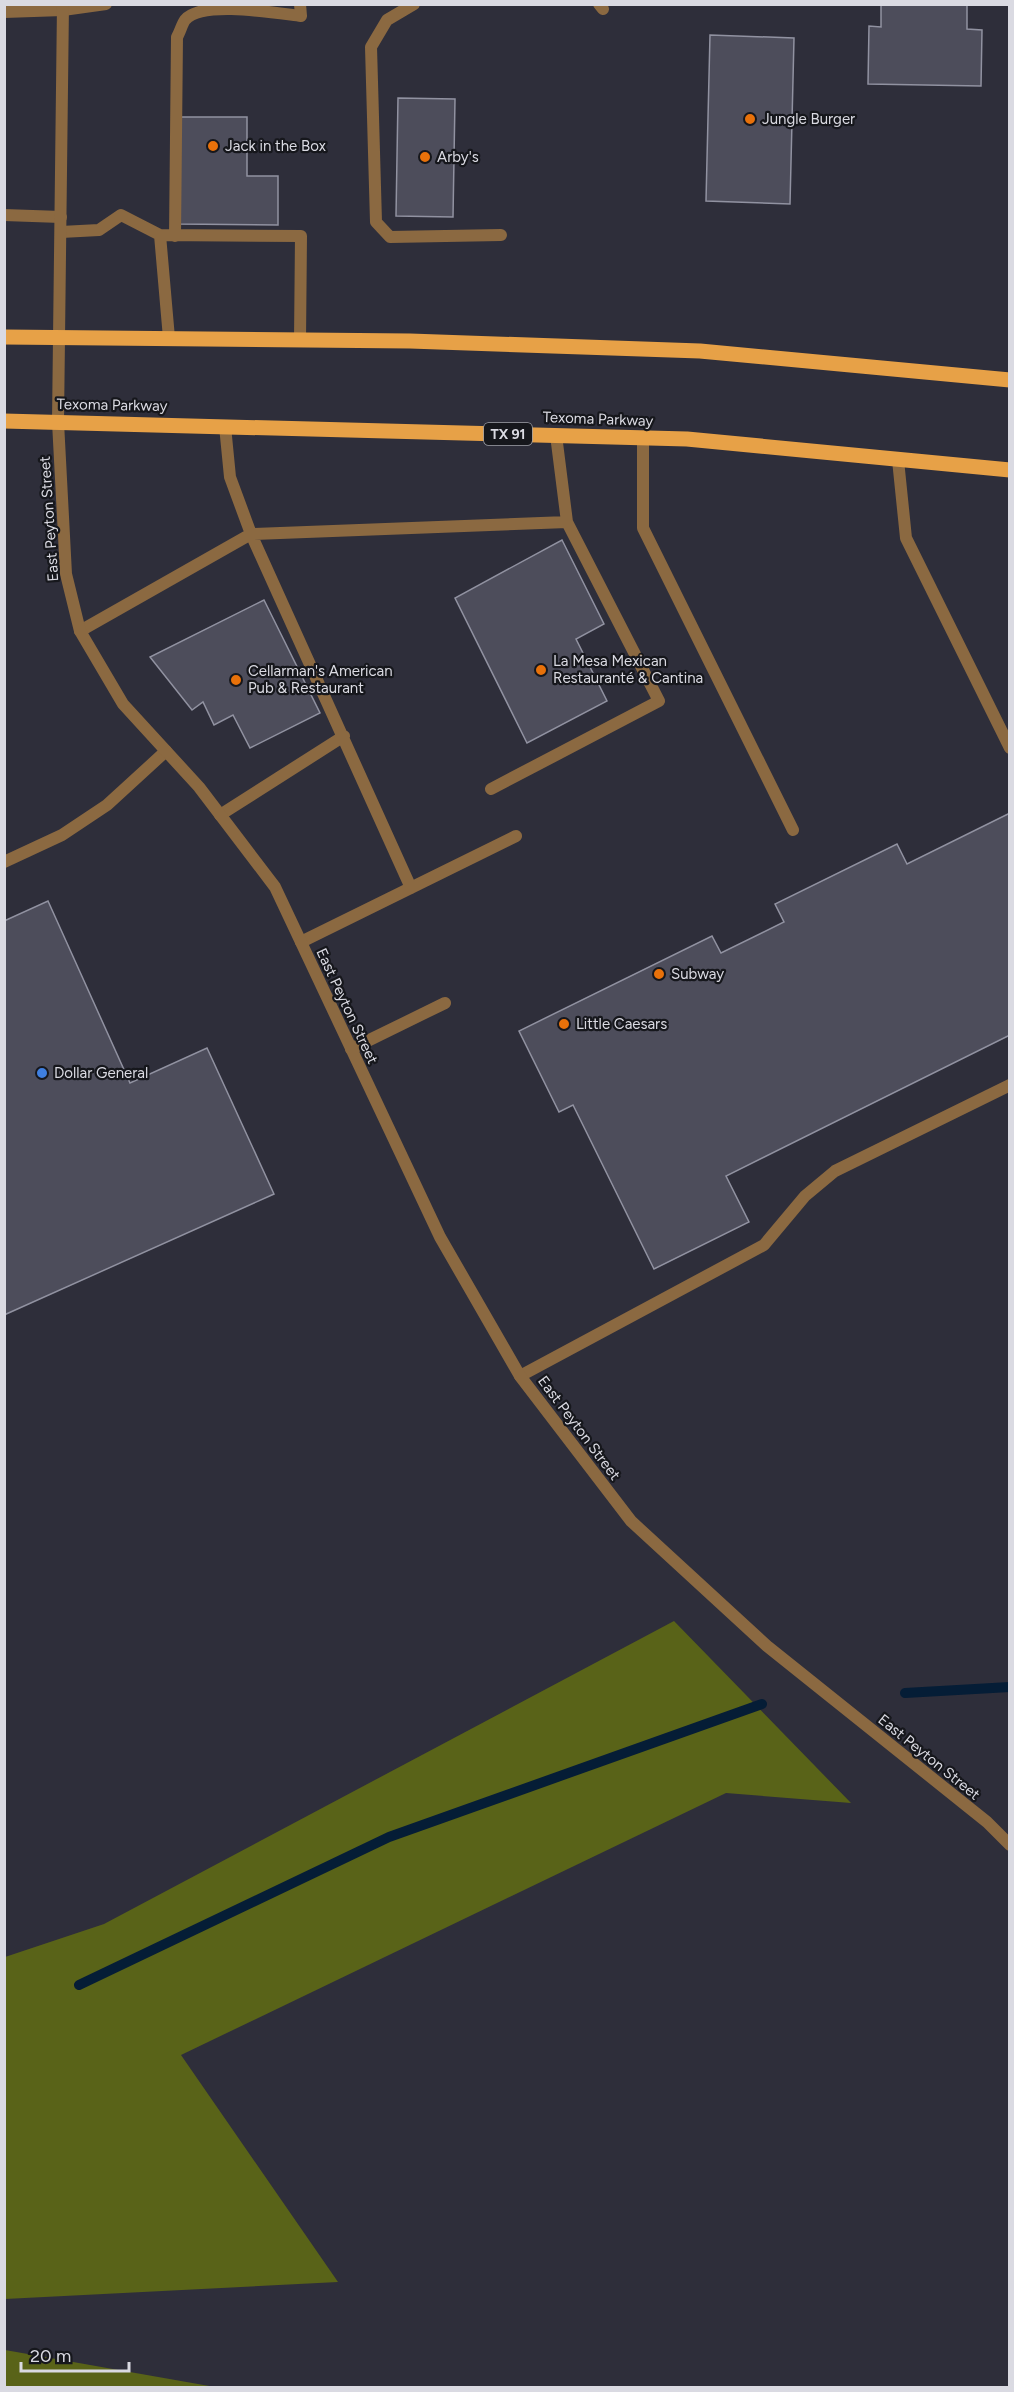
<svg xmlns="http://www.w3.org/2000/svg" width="1014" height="2392" font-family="Figtree,sans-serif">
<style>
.forest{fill:#596318}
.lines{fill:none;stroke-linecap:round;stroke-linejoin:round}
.stream{stroke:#051d36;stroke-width:10}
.building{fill:#4d4d5b;stroke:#9192a1;stroke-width:1.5}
.lane{stroke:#8b6941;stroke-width:12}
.street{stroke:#8b6941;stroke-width:12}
.primary{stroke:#e7a147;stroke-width:15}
.food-dot{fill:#e8710a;stroke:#16171c;stroke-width:2}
.shop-dot{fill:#3f7fe0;stroke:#16171c;stroke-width:2}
.labels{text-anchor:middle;stroke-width:4.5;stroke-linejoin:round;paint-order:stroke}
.shield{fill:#16171c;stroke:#9fa0a7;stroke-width:1.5}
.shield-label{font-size:14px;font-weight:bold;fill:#dadae2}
.poi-label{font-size:15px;fill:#dadae2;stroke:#16171c;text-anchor:start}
.street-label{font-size:15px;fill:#dadae2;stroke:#16171c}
</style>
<rect width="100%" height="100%" fill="#2e2e3a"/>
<path class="forest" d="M 674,1621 L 851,1803 L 726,1793 L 181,2055 L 338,2282 L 5,2299 L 5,1957 L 104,1924 Z
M 5,2350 L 215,2387 L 5,2387 Z"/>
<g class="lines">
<path class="stream" d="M 905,1693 L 1010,1687
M 79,1985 L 389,1837 L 762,1704"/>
</g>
<path class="building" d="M 881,4 L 967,4 L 967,29 L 982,30 L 981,86 L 868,84 L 869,26 L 881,27 Z
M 710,35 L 794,38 L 790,204 L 706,201 Z
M 398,98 L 455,99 L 453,217 L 396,216 Z
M 179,117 L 247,117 L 247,176 L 278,176 L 278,225 L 178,224 Z
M 562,540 L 604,624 L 576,639 L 607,701 L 527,743 L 455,598 Z
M 264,600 L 320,713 L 250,748 L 233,715 L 214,725 L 203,702 L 192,710 L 150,657 Z
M 1010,813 L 1010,1035 L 726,1176 L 749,1222 L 654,1269 L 573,1105 L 559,1112 L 519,1031 L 712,936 L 721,953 L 784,922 L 775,904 L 897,844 L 907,864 Z
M 48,901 L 130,1083 L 207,1048 L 274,1194 L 4,1315 L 4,921 Z"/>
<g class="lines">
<path class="lane" d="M 414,4 L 387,20 L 371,47 L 376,222 L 390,237 L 501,235
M 599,4 L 603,9
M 4,12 L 63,10 L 106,4
M 4,215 L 61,217
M 61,232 L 99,230 L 121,215 L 160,235 L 169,338
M 160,235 L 301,236 L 300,340
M 175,236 L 177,37 C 180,32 182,24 185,20 C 201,0 276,13 301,16 L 300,4
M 225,426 L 230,477 L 251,534 L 411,888
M 643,438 L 643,528 L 793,830
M 898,460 L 906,538 L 1010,748
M 80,631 L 251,534 L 567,522
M 491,789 L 659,701 L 567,522 L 556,435
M 220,815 L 344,736
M 4,862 L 62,835 L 107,805 L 166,751
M 301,942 L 516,836
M 351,1049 L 445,1003
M 520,1376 L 764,1245 L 805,1196 L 835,1171 L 1010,1085"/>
<path class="street" d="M 63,4 L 58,422 L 66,574 L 80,631 L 123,704 L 199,787 L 275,887 L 440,1237 L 520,1376 L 631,1521 L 767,1646 L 987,1822 L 1010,1845"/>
<path class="primary" d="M 4,337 L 410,341 L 700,351 L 1010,380
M 4,421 L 687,439 L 1010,470"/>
</g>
<g class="food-dot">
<circle cx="750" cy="119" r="6"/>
<circle cx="213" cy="146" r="6"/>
<circle cx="425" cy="157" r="6"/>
<circle cx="541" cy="670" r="6"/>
<circle cx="236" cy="680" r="6"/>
<circle cx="659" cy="974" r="6"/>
<circle cx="564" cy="1024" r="6"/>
</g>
<circle class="shop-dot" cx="42" cy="1073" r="6"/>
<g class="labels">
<rect class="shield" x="484" y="423" width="48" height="22" rx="4.5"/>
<g class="shield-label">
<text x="508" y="439">TX 91</text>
</g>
<g class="poi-label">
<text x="762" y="124">Jungle Burger</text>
<text x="225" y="151">Jack in the Box</text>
<text x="437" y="162">Arby's</text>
<text x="553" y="666">La Mesa Mexican<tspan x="553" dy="17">Restauranté &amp; Cantina</tspan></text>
<text x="248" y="676">Cellarman's American<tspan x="248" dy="17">Pub &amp; Restaurant</tspan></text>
<text x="671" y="979">Subway</text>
<text x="576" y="1029">Little Caesars</text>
<text x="54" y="1078">Dollar General</text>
</g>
<g class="street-label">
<text transform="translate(112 405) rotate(1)" y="5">Texoma Parkway</text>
<text transform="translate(598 419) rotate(2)" y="5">Texoma Parkway</text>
<text transform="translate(49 519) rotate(-94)" y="5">East Peyton Street</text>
<text transform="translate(347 1006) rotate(65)" y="5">East Peyton Street</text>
<text transform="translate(579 1428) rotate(53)" y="5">East Peyton Street</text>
<text transform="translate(929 1757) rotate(39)" y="5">East Peyton Street</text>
</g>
</g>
<rect width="1014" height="2392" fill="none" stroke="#dadae2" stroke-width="12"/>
<path d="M21 2362v9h108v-9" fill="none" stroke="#dadae2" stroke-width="3"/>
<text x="30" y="2362" font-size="18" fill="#dadae2" stroke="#16171c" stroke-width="4.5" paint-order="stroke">20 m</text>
</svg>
